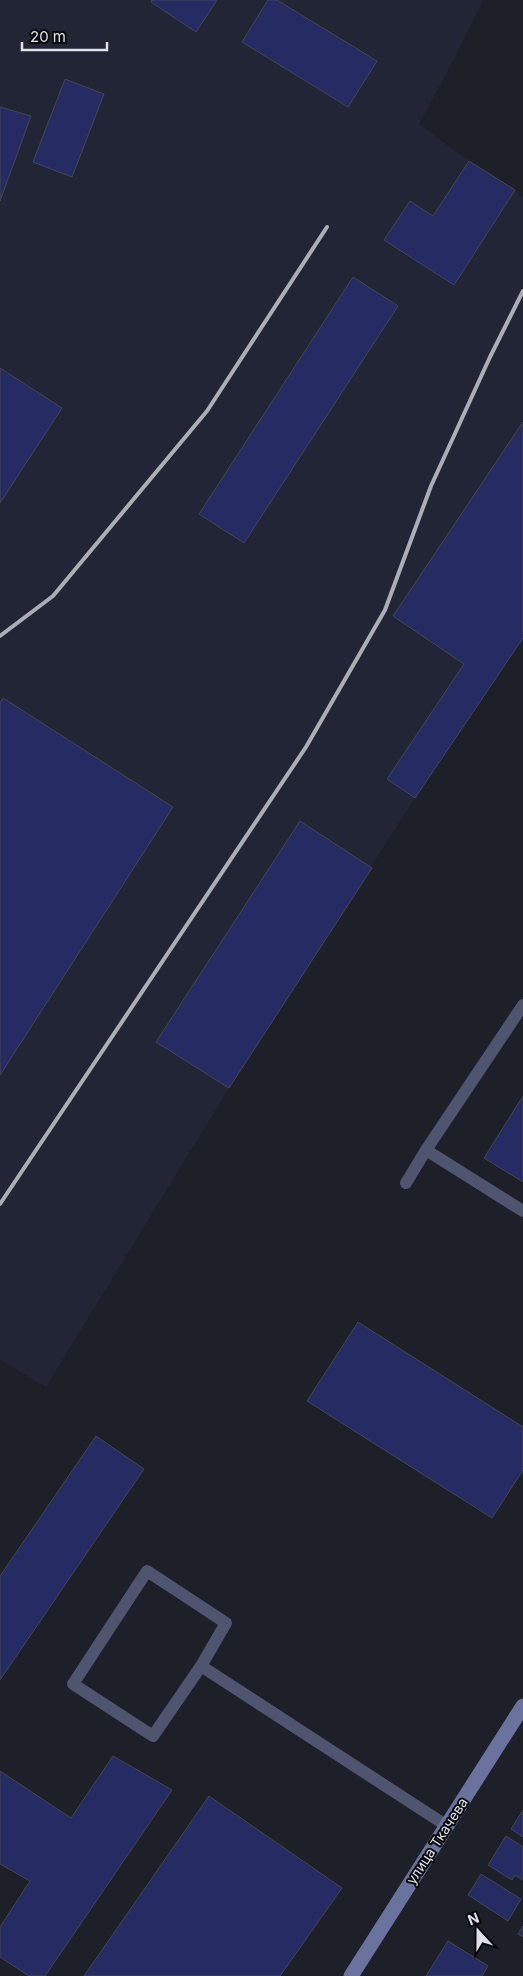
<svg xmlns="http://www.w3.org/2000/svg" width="523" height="1976" font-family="Inter,sans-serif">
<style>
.built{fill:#222535}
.building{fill:#272b63;stroke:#444752}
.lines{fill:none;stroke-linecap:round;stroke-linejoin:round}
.lane{stroke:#50556f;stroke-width:12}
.secondary{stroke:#6b729d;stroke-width:15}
.rail{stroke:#acadb5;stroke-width:4}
.labels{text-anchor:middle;stroke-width:4;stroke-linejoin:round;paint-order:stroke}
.street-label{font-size:14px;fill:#e1e2e9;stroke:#08090d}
</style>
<rect width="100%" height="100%" fill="#1d1f29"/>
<path class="built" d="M 0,0 L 483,0 L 450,67 L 419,124 L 469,161 L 515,190 L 523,198 L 523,638 L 415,798 L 229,1088 L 46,1387 L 0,1360 Z"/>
<path class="building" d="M 152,0 L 217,0 L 196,32 L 151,2 Z
M 268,0 L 277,0 L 377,61 L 348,107 L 242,42 Z
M 65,79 L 104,94 L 72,177 L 33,162 Z
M 0,107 L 31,116 L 0,201 Z
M 469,161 L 515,190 L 454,285 L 384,240 L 410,201 L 433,216 Z
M 353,277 L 398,306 L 244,543 L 199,514 Z
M 0,368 L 62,408 L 0,503 Z
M 523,422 L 523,638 L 415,798 L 387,779 L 464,664 L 393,616 Z
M 3,698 L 173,807 L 0,1075 L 0,703 Z
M 300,821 L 372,868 L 229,1088 L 156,1042 Z
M 523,1096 L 523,1182 L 484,1158 Z
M 358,1322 L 523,1427 L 523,1470 L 492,1518 L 307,1401 Z
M 96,1436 L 144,1469 L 0,1680 L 0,1576 Z
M 113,1756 L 172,1790 L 45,1976 L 29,1976 L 0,1957 L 0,1927 L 30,1881 L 0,1864 L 0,1771 L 71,1818 Z
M 209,1796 L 342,1888 L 280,1976 L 84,1976 Z
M 523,1810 L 523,1837 L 511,1829 Z
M 506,1836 L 523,1847 L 523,1880 L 515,1875 L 512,1880 L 488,1865 Z
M 481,1874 L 521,1899 L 508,1921 L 468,1895 Z
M 523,1926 L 523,1937 L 518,1934 Z
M 448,1941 L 488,1966 L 482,1976 L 426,1976 Z"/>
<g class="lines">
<path class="lane" d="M 426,1150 L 523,1211
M 406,1183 L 426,1150 L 523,1005
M 201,1666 L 153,1736 L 73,1684 L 147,1571 L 226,1623 L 201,1666 L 447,1826"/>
<path class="secondary" d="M 351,1976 L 523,1706"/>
<path class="rail" d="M 0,636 L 53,596 L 207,411 L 327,227
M 0,1204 L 306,747 L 385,610 L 431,486 L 490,357 L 523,291"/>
</g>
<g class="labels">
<g class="street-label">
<text transform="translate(437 1841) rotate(-57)" y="5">улица Ткачева</text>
</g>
</g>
<g transform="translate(478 1931) rotate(339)" stroke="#08090d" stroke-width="4" paint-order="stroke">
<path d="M0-4L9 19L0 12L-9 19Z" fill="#e1e2e9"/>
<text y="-8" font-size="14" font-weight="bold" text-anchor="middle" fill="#e1e2e9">N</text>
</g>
<path d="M22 42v8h85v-8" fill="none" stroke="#e1e2e9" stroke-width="2.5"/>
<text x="30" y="42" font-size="15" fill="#e1e2e9" stroke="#08090d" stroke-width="4" paint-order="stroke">20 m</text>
</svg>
